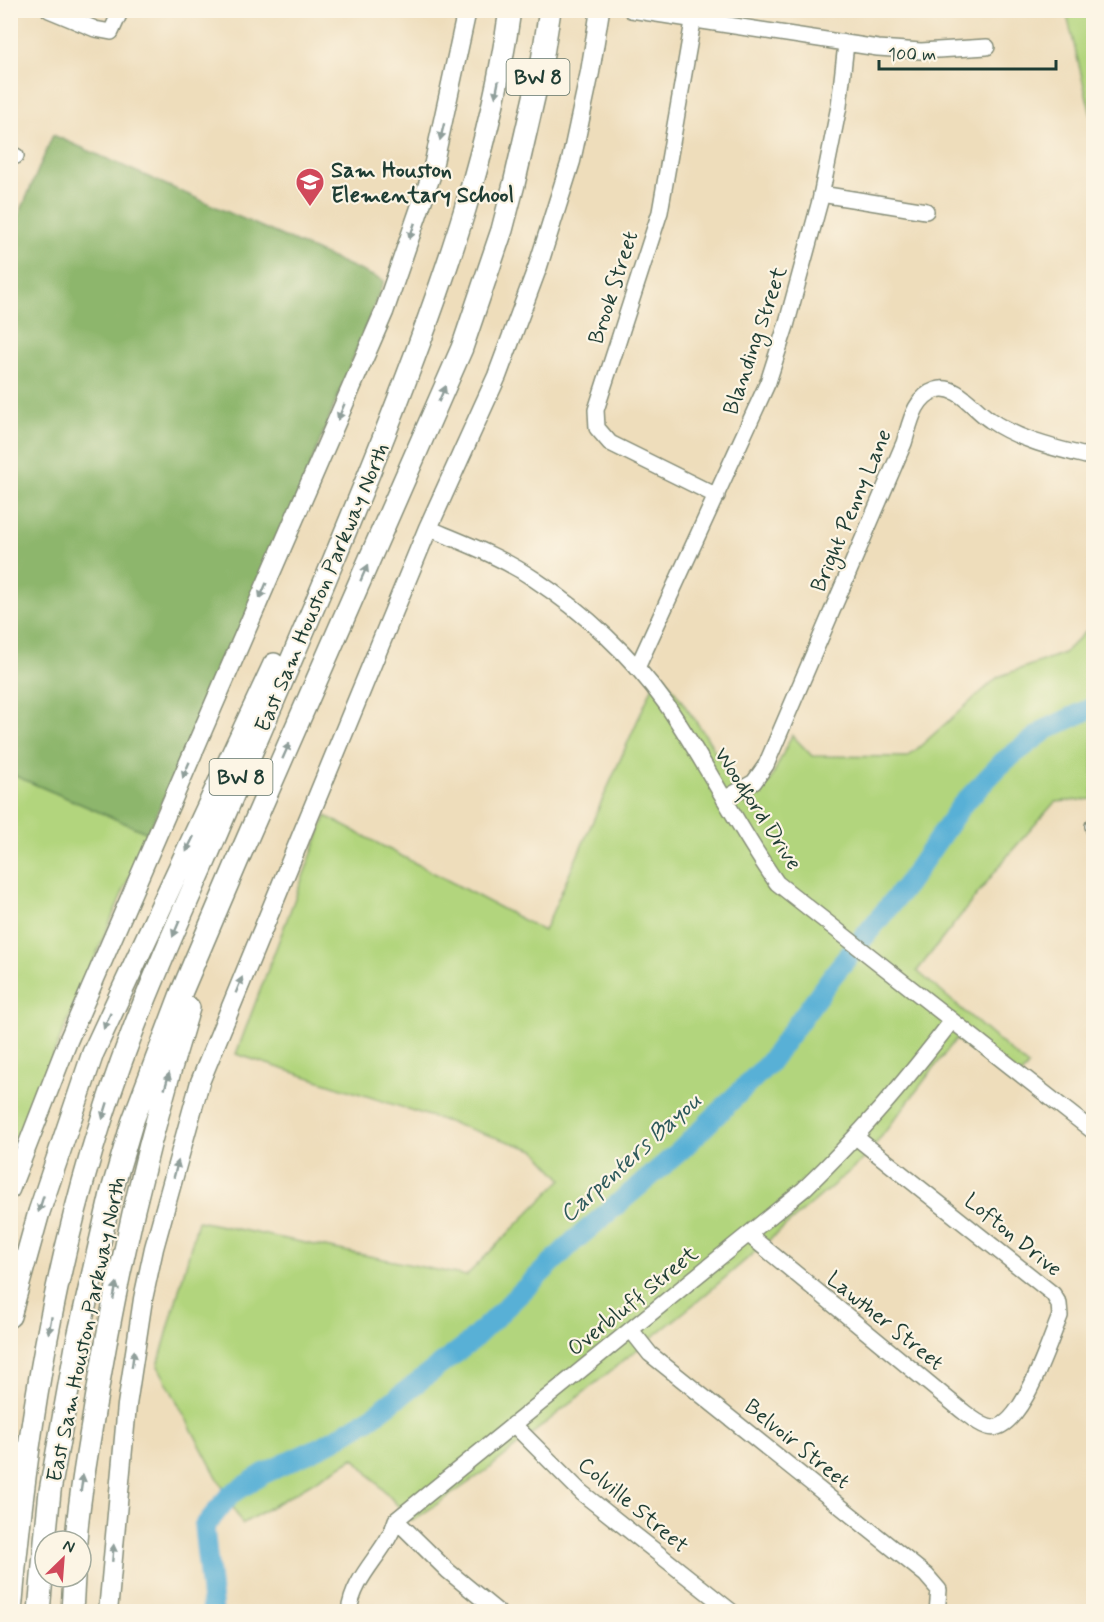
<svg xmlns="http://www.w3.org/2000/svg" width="1104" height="1622" font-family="Mynerve,sans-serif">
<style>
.green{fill:#b2d57d;stroke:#688958;stroke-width:1.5}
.forest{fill:#8db66c;stroke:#567a50;stroke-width:1.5}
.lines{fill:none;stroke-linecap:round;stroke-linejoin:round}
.river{stroke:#59b0d6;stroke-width:21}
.minor-casing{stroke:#868d78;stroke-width:18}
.major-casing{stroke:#868d78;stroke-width:21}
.highway-casing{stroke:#868d78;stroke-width:24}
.minor{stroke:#fff;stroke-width:15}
.major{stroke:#fff;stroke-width:18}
.highway{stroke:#fff;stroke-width:21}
.oneway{fill:#8f9e9a}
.labels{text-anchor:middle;stroke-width:4.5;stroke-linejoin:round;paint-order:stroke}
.shield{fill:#fcf5e5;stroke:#617469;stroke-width:1.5}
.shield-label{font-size:21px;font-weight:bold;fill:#1f3d34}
.poi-label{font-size:22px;font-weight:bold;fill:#1f3d34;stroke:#fcf5e5;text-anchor:start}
.street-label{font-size:22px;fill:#1f3d34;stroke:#fcf5e5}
.water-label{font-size:24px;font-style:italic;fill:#2e5a5c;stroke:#fcf5e5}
</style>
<rect width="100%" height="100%" fill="#fcf5e5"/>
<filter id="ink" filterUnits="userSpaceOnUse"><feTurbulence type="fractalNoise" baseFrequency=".0167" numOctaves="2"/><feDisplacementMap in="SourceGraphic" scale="12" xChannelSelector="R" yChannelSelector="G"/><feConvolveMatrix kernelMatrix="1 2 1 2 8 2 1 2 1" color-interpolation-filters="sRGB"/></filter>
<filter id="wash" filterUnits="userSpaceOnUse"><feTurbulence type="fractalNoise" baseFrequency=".008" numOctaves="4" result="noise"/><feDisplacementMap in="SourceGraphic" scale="24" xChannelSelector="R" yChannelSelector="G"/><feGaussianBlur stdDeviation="1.35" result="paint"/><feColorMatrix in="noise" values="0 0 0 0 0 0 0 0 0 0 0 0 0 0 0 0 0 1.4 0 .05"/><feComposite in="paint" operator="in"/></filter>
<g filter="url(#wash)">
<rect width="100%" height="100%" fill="#edb"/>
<path class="green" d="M 1066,11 L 1093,11 L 1093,127 L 1092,119 Z
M 1093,624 L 1093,799 L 1055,802 L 1009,854 L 917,971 L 1028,1066 L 1014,1084 L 956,1039 L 865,1158 L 699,1300 L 487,1470 L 412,1521 L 354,1458 L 242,1524 L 158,1366 L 198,1221 L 466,1276 L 562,1179 L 535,1150 L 236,1054 L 326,816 L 544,931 L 660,670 L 706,736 L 748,807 L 769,783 L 792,735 L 812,756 L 908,757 L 998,677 L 1064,653 Z
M 11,774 L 148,833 L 11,1154 Z"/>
<path class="forest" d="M 53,135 L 384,281 L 277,549 L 148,833 L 11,774 L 11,234 Z"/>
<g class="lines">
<path class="river" d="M 213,1612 L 204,1527 L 230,1495 L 263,1474 L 325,1445 L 372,1417 L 469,1343 L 574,1241 L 680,1151 L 768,1064 L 833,975 L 908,883 L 961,806 L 1003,762 L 1047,729 L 1094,707"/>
</g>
</g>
<g filter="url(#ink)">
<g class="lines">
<g class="minor-casing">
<path id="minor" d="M 49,10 L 95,29 L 111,32 L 121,10
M 631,10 L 878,48 L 921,51 L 987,47
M 695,10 L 660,212 L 596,410 L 597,428 L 610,443 L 717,496
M 10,154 L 16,156
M 821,194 L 926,211
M 428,528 C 464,543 502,557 534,579 C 584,612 632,656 666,704 C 706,762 736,825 777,883 L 1094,1132
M 637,668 L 768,382 L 786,326 L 820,201 L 839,106 L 846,44
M 724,799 L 754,782 L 766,765 L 904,443 C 910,424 914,397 936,390 C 957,383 974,410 990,420 C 1020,441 1059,449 1094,458
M 1093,826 L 1094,830
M 749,1235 L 960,1409 C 968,1415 978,1424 988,1427 C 1020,1437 1050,1339 1060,1316 L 1059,1304 L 1053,1294 L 857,1138
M 631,1330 L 650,1354 L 926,1575 L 939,1590 L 937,1612
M 513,1424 L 582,1493 L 732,1612
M 396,1520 L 448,1571 L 498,1612
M 349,1612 C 353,1575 387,1552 396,1520 L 804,1189 C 861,1134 903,1084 951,1022"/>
</g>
<g class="major-casing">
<path id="major" d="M 10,1190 L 68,1041 L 384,312 L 431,176 L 467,10
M 108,1612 L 127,1405 L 143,1299 L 154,1248 L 200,1082 L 428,528 L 497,376 L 538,266 L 571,161 L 590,72 L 600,10"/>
</g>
<g class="highway-casing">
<path id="highway" d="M 10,1316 L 39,1212 L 93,1053 L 274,664
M 45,1541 L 50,1491 L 76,1346 L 111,1194 L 132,1123 L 182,991 L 237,862 L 462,348 L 502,230 L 514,184 L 541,67 L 550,10
M 76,1541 C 79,1495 88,1451 95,1406 C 117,1271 148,1139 189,1008
M 11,1612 C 27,1415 61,1217 132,1033 C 154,975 180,918 205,861 C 270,708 338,556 398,400 C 447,273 491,146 510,10
M 39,1612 L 45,1542
M 72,1612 L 74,1577"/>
</g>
<use href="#minor" class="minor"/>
<use href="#major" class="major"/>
<use href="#highway" class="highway"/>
</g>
<defs><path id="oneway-solid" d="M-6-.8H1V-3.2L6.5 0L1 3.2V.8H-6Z" transform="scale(1.5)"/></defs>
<g class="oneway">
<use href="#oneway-solid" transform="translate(497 89) rotate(101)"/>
<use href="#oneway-solid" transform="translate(442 132) rotate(104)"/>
<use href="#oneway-solid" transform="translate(412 231) rotate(109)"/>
<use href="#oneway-solid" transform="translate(442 394) rotate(-67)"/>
<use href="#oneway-solid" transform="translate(341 412) rotate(113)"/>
<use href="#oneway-solid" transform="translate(364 573) rotate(-66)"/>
<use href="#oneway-solid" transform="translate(263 591) rotate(113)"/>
<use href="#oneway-solid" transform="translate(286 751) rotate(-66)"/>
<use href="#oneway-solid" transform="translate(186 770) rotate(113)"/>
<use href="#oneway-solid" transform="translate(190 844) rotate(116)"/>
<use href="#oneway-solid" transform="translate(176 929) rotate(113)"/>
<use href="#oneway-solid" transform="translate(239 985) rotate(-68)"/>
<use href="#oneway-solid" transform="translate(107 1021) rotate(114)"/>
<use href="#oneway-solid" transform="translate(167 1081) rotate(-74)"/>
<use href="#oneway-solid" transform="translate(105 1111) rotate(107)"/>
<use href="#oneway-solid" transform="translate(176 1169) rotate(-75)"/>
<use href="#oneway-solid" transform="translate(41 1204) rotate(108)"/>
<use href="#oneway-solid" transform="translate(115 1291) rotate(-78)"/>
<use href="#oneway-solid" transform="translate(50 1325) rotate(101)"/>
<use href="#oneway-solid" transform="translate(133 1359) rotate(-82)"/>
<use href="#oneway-solid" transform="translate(82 1483) rotate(-82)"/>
<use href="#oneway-solid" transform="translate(113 1553) rotate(-85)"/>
</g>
</g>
<defs>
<g id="school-pin" transform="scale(1.5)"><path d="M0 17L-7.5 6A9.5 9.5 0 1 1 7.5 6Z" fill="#d1495b" stroke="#fcf5e5"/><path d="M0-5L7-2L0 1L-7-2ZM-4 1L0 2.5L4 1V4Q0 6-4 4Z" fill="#fff"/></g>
</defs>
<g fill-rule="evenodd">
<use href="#school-pin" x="310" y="182"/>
</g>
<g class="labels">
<g class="shield">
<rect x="506.5" y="59" width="63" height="36" rx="4.5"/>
<rect x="209.5" y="759" width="63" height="36" rx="4.5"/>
</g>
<g class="shield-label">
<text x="538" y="84">BW 8</text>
<text x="241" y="784">BW 8</text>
</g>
<g class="poi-label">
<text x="331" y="177">Sam Houston<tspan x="331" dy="25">Elementary School</tspan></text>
</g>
<g class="street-label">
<text transform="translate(612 287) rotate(-72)" y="8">Brook Street</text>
<text transform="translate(754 340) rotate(-71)" y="8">Blanding Street</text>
<text transform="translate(850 510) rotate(-67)" y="8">Bright Penny Lane</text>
<text transform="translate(321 587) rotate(-67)" y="8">East Sam Houston Parkway North</text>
<text transform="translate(759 808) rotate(57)" y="8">Woodford Drive</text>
<text transform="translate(1014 1234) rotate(39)" y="8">Lofton Drive</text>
<text transform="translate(632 1300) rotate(-39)" y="8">Overbluff Street</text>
<text transform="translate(886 1320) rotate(39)" y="8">Lawther Street</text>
<text transform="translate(85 1329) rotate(-78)" y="8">East Sam Houston Parkway North</text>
<text transform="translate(798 1443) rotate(39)" y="8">Belvoir Street</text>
<text transform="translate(634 1504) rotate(40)" y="8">Colville Street</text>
</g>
<g class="water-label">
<text transform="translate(630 1157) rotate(-42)" y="8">Carpenters Bayou</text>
</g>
</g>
<rect width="1104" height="1622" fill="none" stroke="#fcf5e5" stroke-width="36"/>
<g transform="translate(63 1559) rotate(25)"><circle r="28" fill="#fcf5e5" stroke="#a4ab9e" stroke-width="1.5"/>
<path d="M0-4.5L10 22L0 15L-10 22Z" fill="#d1495b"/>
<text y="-9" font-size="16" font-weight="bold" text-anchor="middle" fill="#1f3d34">N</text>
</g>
<path d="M879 60v9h177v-9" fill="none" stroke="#1f3d34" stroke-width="3"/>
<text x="888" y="60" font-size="18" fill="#1f3d34" stroke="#fcf5e5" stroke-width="4.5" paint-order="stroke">100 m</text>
</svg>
